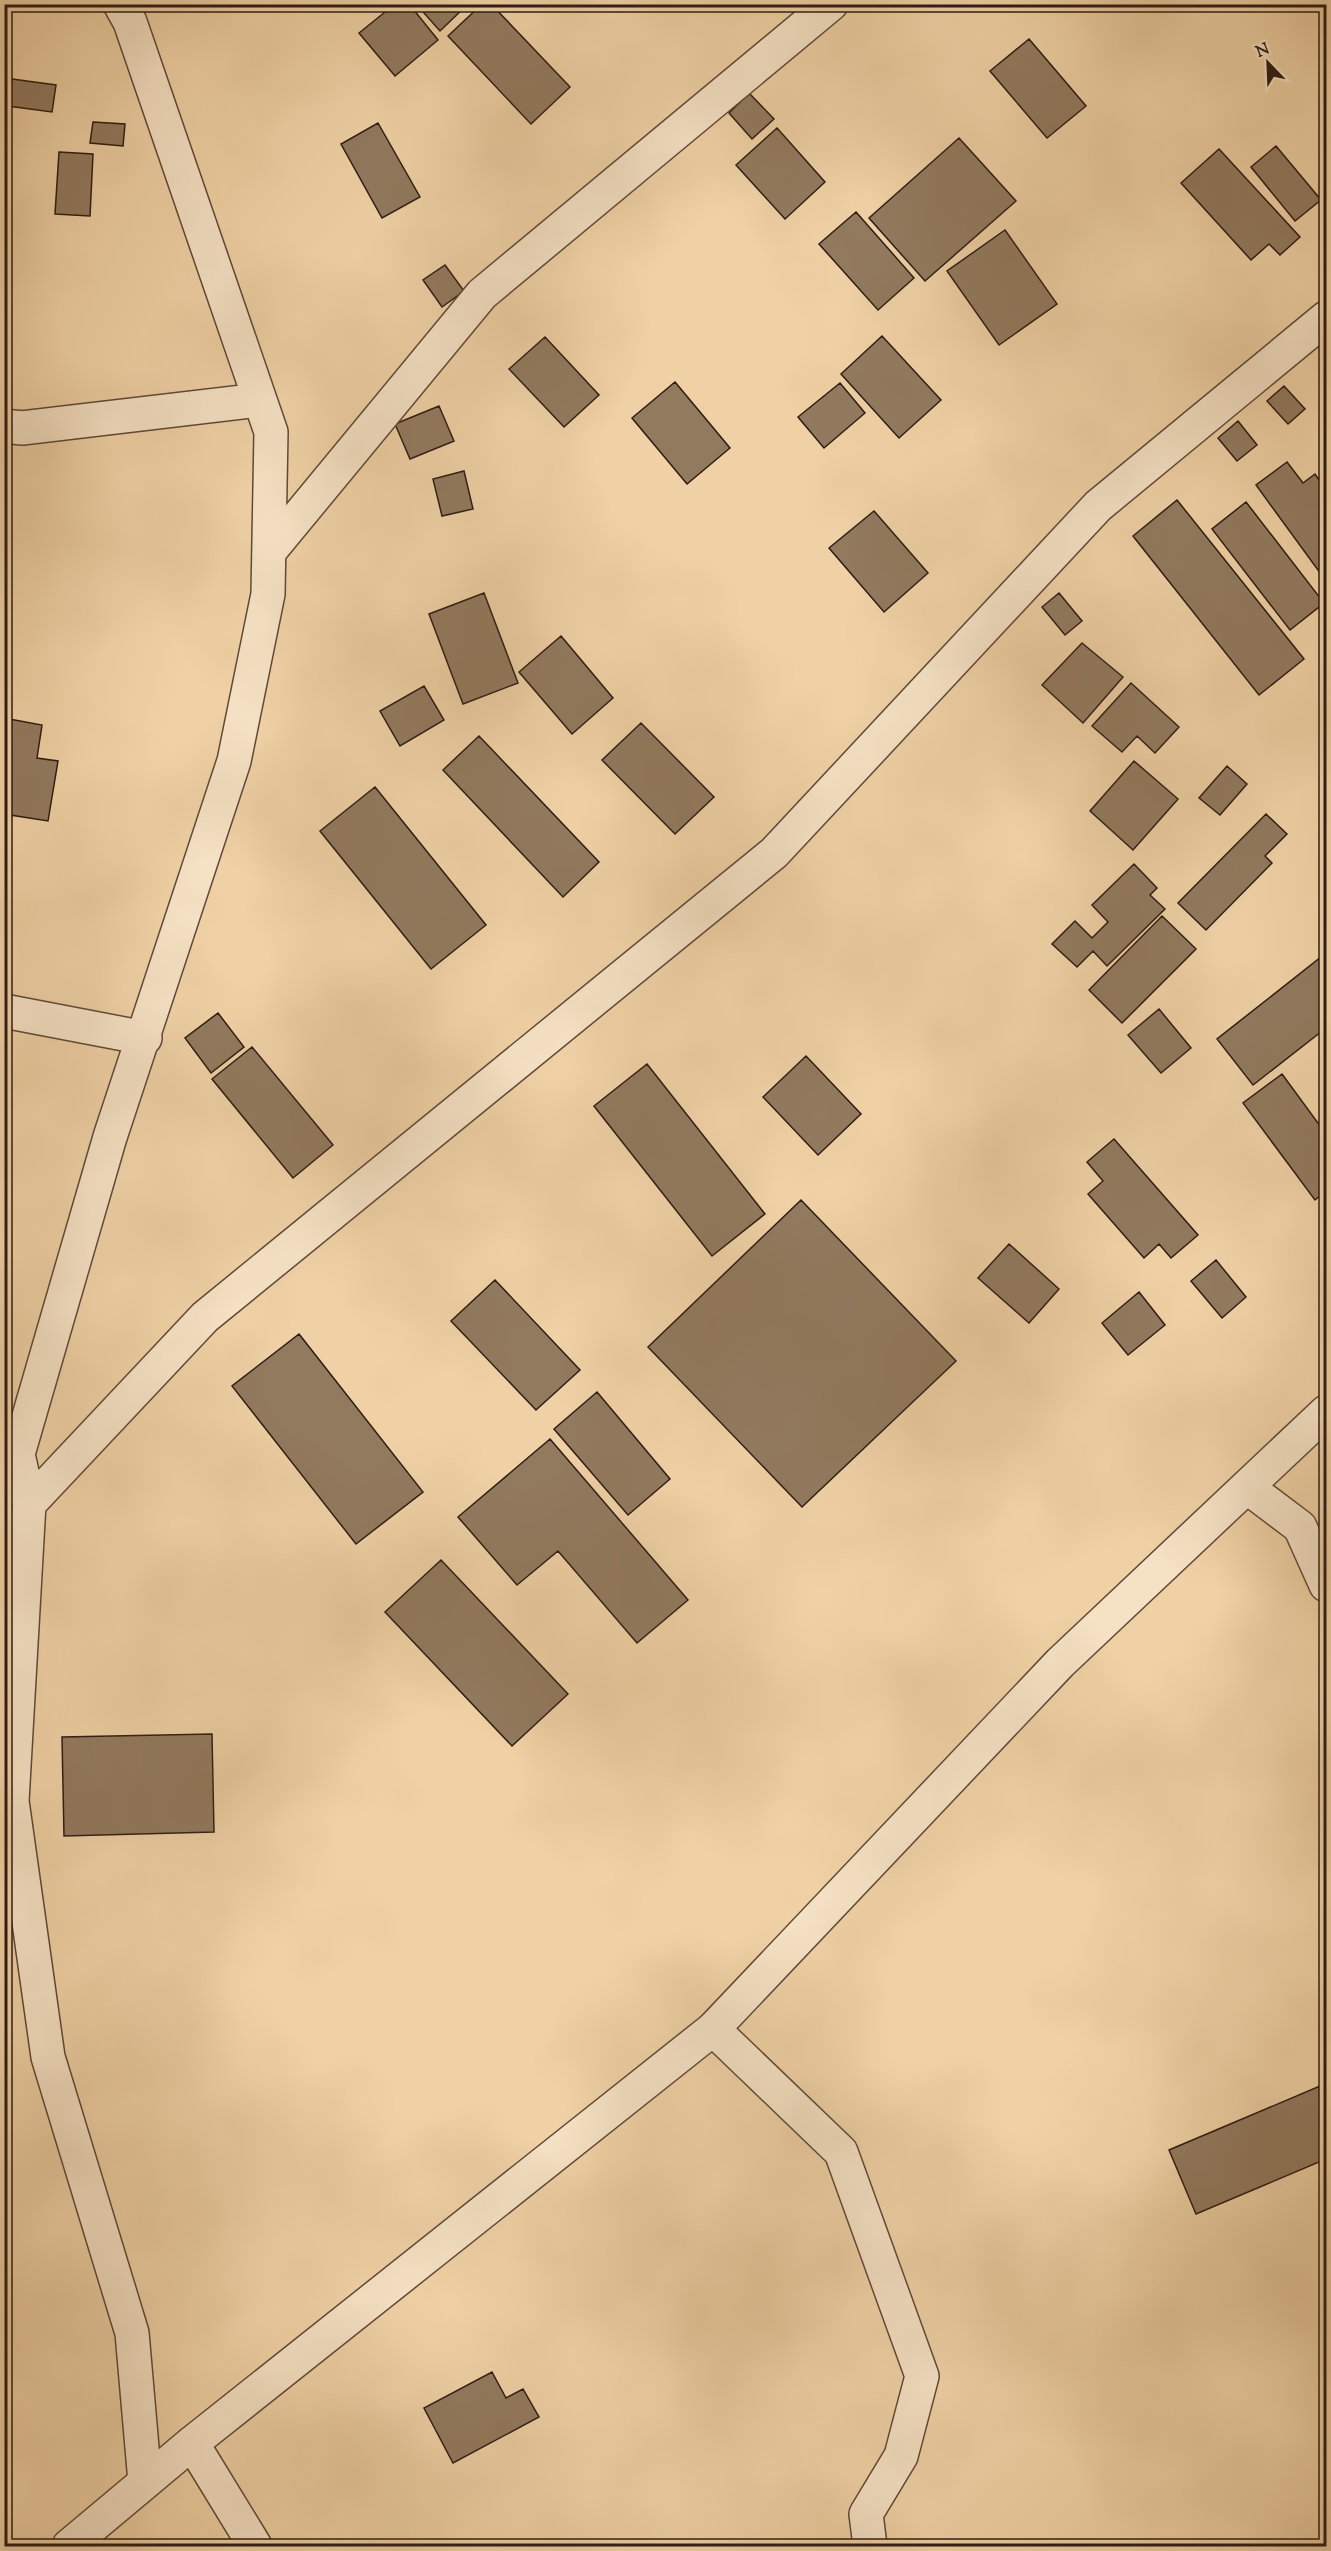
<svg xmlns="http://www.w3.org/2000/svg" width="1331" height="2551" font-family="'Sorts Mill Goudy',serif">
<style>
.building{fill:#927a5f;stroke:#2e1c14;stroke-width:1.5}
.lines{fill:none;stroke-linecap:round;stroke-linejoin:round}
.minor-casing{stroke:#5e4938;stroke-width:36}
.tertiary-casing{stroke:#5e4938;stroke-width:36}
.minor{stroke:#f5e1c4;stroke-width:33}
.tertiary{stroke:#f5e1c4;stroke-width:33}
</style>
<rect width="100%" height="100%" fill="#efd1a5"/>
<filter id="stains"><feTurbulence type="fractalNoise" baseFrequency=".00333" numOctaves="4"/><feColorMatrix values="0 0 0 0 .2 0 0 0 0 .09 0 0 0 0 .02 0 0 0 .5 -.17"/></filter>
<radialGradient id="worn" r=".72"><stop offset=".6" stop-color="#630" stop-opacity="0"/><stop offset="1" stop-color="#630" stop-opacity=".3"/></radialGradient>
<path class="building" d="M 395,4 L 409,4 L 438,40 L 395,76 L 359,33 Z
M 416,4 L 468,4 L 440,31 Z
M 482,4 L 491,4 L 570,87 L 531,124 L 448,36 Z
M 1029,39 L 1086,106 L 1047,138 L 990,71 Z
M 12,79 L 56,85 L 52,112 L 8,106 Z
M 749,93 L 774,119 L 752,139 L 729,113 Z
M 93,122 L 125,124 L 123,146 L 90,143 Z
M 378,123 L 420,197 L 382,218 L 341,144 Z
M 777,128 L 825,182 L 785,219 L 736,165 Z
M 959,138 L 1016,201 L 925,281 L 869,218 Z
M 1276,146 L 1321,200 L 1295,221 L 1251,167 Z
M 1219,149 L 1300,237 L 1280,255 L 1269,244 L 1251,260 L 1181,183 Z
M 59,152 L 93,154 L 90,216 L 55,214 Z
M 856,212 L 914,278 L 878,310 L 819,244 Z
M 1005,230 L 1057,304 L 999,345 L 947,271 Z
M 445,265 L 464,291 L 442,307 L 423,280 Z
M 882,336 L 941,400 L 899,438 L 841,374 Z
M 545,337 L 599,395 L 564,427 L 509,369 Z
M 675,382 L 730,448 L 687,484 L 632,418 Z
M 840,383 L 865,413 L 824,448 L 798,417 Z
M 1284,386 L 1305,409 L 1288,424 L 1267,401 Z
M 439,406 L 454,441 L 410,459 L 395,424 Z
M 1238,421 L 1257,445 L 1237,461 L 1218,438 Z
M 1287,462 L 1303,483 L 1315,474 L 1326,490 L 1326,581 L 1256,485 Z
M 464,471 L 473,509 L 442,516 L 433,479 Z
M 1177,500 L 1304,659 L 1259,695 L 1133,536 Z
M 1246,502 L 1324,603 L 1290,630 L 1212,529 Z
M 874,511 L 928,573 L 884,612 L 829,548 Z
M 484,593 L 518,683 L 463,704 L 429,614 Z
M 1059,593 L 1082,621 L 1065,635 L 1042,607 Z
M 561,636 L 613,698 L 572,734 L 519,672 Z
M 1082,643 L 1123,677 L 1083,723 L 1042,685 Z
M 1131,683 L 1179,727 L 1155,753 L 1137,736 L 1122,752 L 1092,726 Z
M 424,686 L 444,720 L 400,746 L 380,711 Z
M 4,718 L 42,725 L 37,758 L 58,761 L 48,821 L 4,814 Z
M 641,723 L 714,797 L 675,834 L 602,760 Z
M 479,736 L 599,862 L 563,897 L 443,770 Z
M 1134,761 L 1178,799 L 1133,850 L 1090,811 Z
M 1227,766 L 1247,784 L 1220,815 L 1199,798 Z
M 375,787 L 486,925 L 431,969 L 320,831 Z
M 1266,814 L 1287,834 L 1265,856 L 1272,863 L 1206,930 L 1178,903 Z
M 1134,864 L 1157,888 L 1150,895 L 1165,909 L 1107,966 L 1093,951 L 1077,967 L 1052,944 L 1075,921 L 1092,938 L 1108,922 L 1092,905 Z
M 1162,916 L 1196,949 L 1122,1023 L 1089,990 Z
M 1326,953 L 1326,1028 L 1253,1085 L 1217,1039 Z
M 1159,1009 L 1191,1048 L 1161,1073 L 1128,1035 Z
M 218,1013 L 244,1047 L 211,1073 L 185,1038 Z
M 252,1047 L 333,1145 L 293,1178 L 212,1079 Z
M 806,1056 L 861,1114 L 818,1155 L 763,1097 Z
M 647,1064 L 765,1214 L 712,1256 L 594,1106 Z
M 1282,1074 L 1326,1134 L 1326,1191 L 1315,1200 L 1243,1103 Z
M 1114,1139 L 1198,1235 L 1171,1258 L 1159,1244 L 1144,1258 L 1088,1194 L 1103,1181 L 1087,1162 Z
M 1326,1199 L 1326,1213 L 1320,1205 Z
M 801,1200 L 956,1361 L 802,1507 L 648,1347 Z
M 1009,1244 L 1059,1289 L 1029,1323 L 978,1278 Z
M 1216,1260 L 1246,1297 L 1222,1318 L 1191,1281 Z
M 495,1280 L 580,1370 L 536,1410 L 451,1321 Z
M 1139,1292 L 1165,1325 L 1128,1355 L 1102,1323 Z
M 299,1334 L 423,1492 L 356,1544 L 232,1386 Z
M 597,1392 L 670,1479 L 628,1515 L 554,1429 Z
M 550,1439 L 688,1600 L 637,1643 L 558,1551 L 517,1585 L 458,1517 Z
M 441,1560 L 568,1694 L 512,1746 L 385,1612 Z
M 212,1734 L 214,1832 L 64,1836 L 62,1737 Z
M 1320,2086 L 1326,2101 L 1326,2159 L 1196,2214 L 1169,2150 Z
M 492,2372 L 506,2398 L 523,2389 L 539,2417 L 453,2463 L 424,2408 Z"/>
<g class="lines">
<g class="minor-casing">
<path id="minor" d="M 120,4 L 130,22 L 271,432 L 268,594 L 234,761 L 110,1137 L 18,1454 L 29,1504 L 12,1801 L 48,2057 L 132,2333 L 145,2482
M 4,426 L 22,428 L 260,400
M 269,552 L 482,294 L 831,4
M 4,1011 L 145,1038
M 1247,1487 L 1300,1527 L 1326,1585
M 29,1504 L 205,1317 L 774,853 L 1098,506 L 1326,318
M 713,2029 L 841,2152 L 922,2376 L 901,2456 L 866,2514 L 870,2546
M 192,2443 L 255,2546"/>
</g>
<g class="tertiary-casing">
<path id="tertiary" d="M 69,2546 L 192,2443 L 713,2029 L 1060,1663 L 1326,1412"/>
</g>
<use href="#minor" class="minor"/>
<use href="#tertiary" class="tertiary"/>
</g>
<rect width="1331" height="2551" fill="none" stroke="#efd1a5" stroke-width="24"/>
<rect x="6" y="6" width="1319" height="2539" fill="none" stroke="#2e1c14" stroke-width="3"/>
<rect x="12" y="12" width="1307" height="2527" fill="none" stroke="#2e1c14" stroke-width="1.5"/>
<g transform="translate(1268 63) rotate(337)" stroke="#f5e1c4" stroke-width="4.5" paint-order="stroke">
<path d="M0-4.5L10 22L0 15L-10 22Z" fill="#2e1c14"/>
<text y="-9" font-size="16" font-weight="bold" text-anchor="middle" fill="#2e1c14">N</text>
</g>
<rect width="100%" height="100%" filter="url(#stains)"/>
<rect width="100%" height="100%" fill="url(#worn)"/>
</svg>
